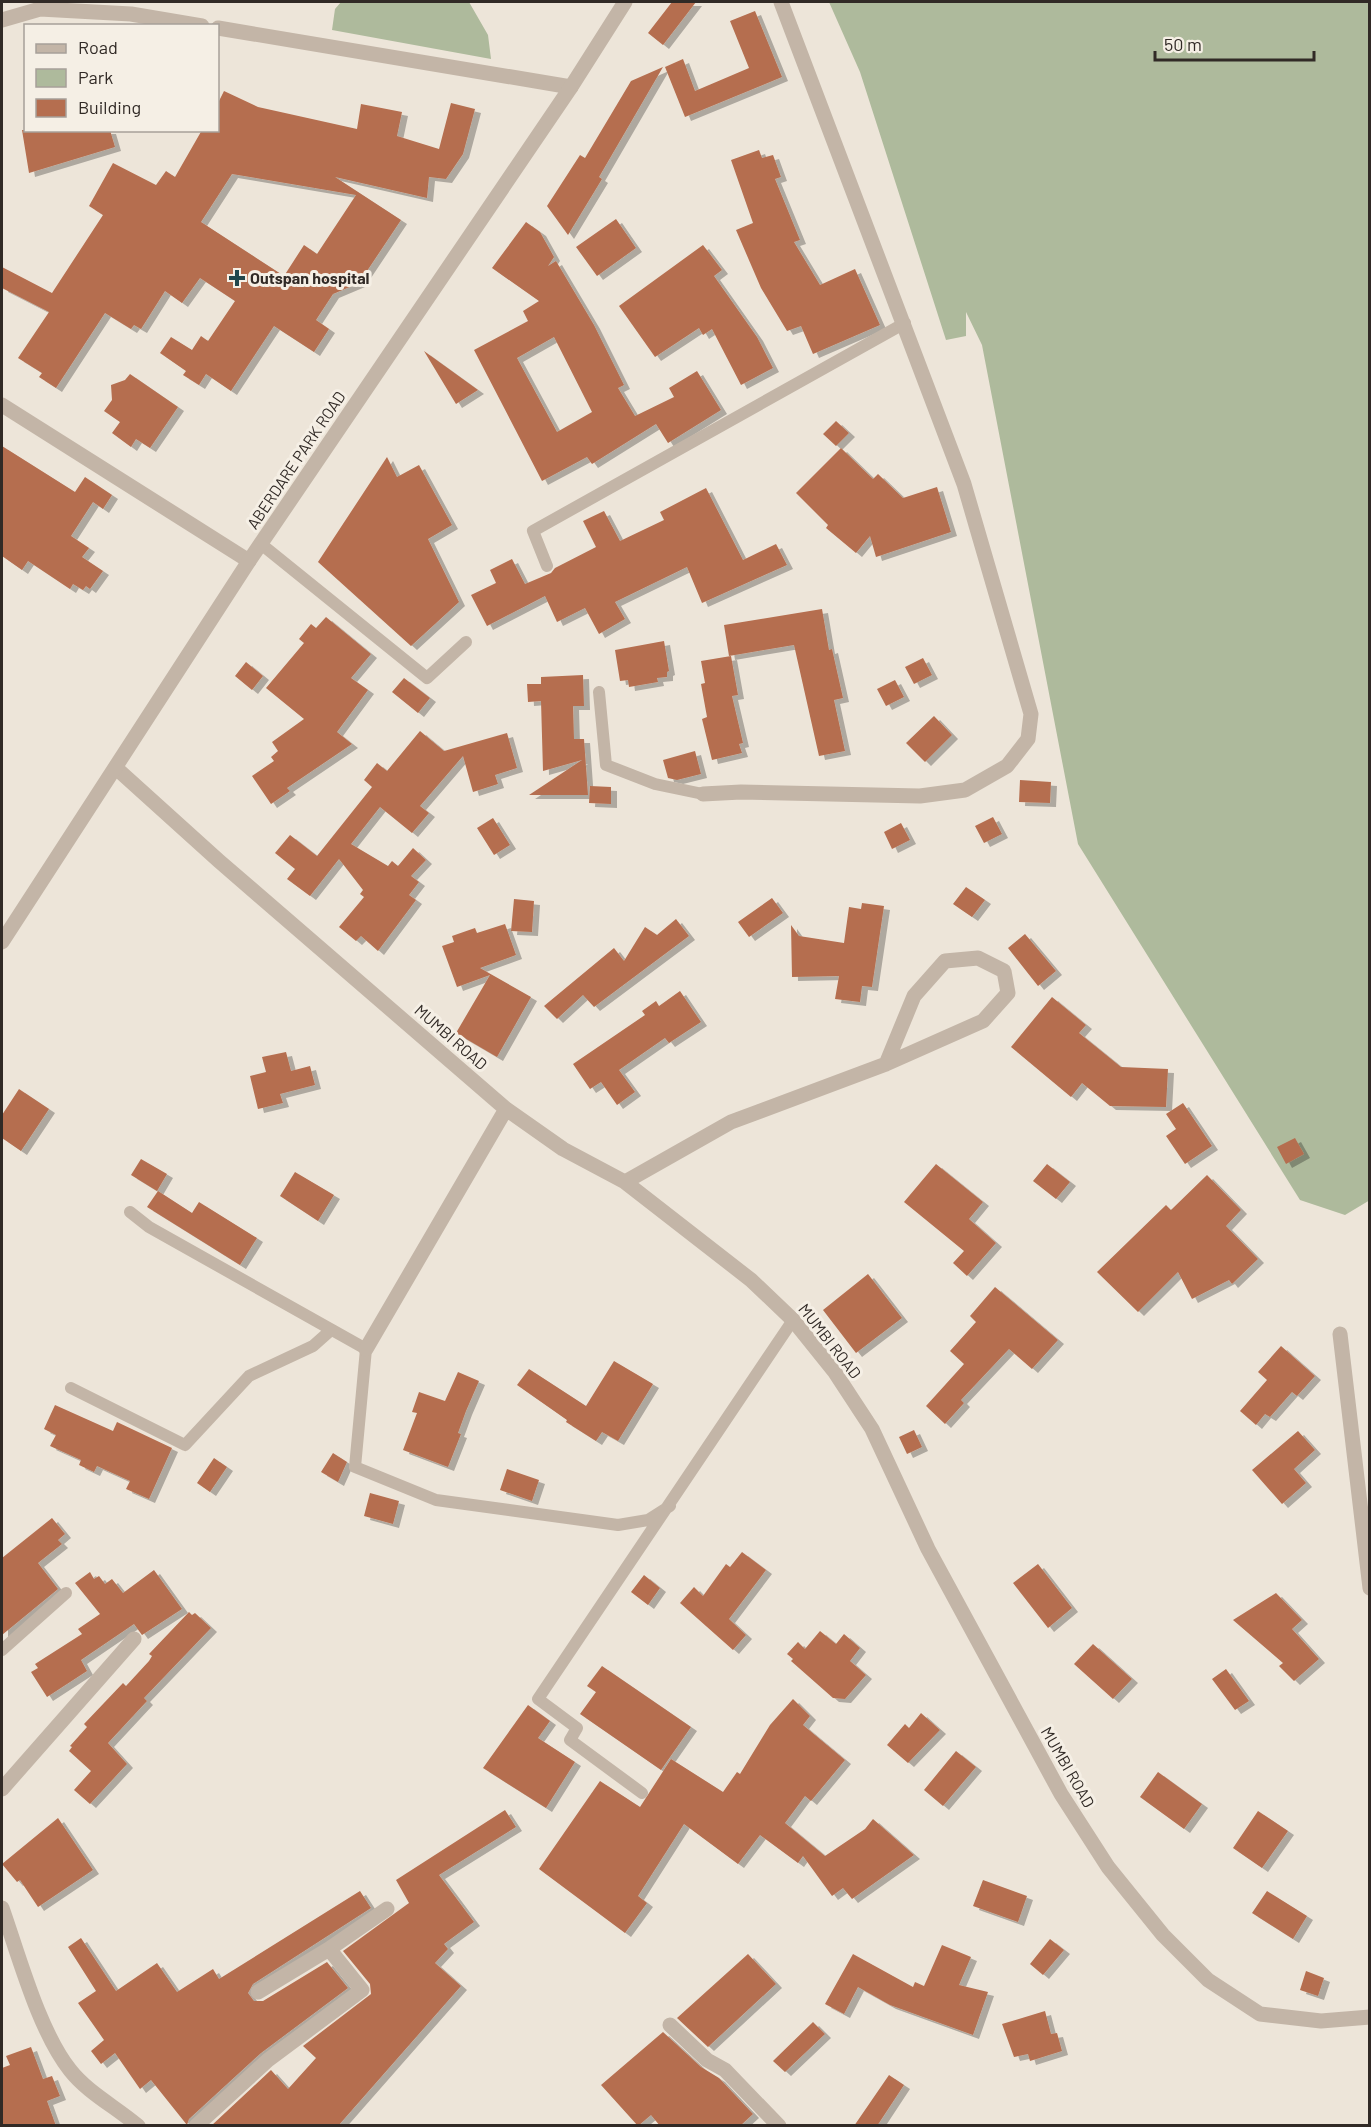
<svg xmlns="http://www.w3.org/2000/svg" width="1371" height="2127" font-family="Barlow,sans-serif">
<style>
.green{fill:#aeba9c}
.building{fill:#b56e4f;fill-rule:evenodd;filter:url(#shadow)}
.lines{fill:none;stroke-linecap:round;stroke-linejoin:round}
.service{stroke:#c3b5a7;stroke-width:12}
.minor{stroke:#c3b5a7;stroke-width:15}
.tertiary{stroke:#c3b5a7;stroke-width:15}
.poi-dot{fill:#22474c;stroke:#f5efe5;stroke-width:2}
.labels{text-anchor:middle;stroke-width:6;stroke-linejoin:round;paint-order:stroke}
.poi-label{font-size:16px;font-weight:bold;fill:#312a26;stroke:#f5efe5;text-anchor:start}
.street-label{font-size:16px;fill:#312a26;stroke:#f5efe5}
</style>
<defs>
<filter id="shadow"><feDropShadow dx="6" dy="4" stdDeviation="0" flood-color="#0004"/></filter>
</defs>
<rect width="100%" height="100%" fill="#ede5d9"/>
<path class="green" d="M 341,2 L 469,2 L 488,35 L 491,59 L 332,30 L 335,9 Z
M 829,2 L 1369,2 L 1370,1200 L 1345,1215 L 1300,1200 L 1078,844 L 982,345 L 966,312 L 966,336 L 946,340 L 860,72 Z"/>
<path class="building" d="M 672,2 L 696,2 L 663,45 L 648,33 Z
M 755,11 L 782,77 L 685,117 L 665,67 L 683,59 L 695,91 L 749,68 L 730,21 Z
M 663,67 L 599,177 L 602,179 L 568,235 L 547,206 L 580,155 L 585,158 L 631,81 Z
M 224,91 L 258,107 L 357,129 L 361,104 L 402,112 L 397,136 L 439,149 L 451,103 L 475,109 L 463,154 L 446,179 L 429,177 L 427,198 L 335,177 L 401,220 L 359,283 L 333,294 L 316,320 L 329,329 L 314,352 L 274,326 L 231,391 L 206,374 L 199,385 L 183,375 L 186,371 L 160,353 L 171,337 L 192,350 L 201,336 L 208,341 L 235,301 L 200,278 L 182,303 L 165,291 L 141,329 L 134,325 L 131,329 L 105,313 L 56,388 L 39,377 L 42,373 L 18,358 L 49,312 L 2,288 L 2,267 L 52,293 L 103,215 L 89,206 L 113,163 L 156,185 L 166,171 L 175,177 L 202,130 L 218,130 L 218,103 ZM 232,174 L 356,195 L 317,254 L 304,245 L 284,276 L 201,222 Z
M 22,130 L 110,130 L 115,147 L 29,173 Z
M 759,150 L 762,158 L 773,155 L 781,177 L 775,179 L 800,240 L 794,242 L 820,285 L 855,269 L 880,325 L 813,354 L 801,326 L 787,331 L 761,288 L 736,230 L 753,223 L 731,160 Z
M 616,219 L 636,248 L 597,276 L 576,247 Z
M 526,222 L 540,232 L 554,257 L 548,266 L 556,261 L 594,325 L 624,385 L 618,388 L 635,416 L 674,397 L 669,388 L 697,371 L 721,410 L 668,443 L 656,424 L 592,464 L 587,457 L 542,481 L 474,350 L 528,321 L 523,311 L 539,301 L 492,268 ZM 554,337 L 592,412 L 557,432 L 517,358 Z
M 703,245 L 722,270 L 714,276 L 757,337 L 773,368 L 741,385 L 712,329 L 703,335 L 699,328 L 655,357 L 619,306 Z
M 424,351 L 478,390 L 456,404 Z
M 130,374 L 178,407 L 150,448 L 136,439 L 131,447 L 112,433 L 120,422 L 104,411 L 112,400 L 111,385 L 125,380 Z
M 836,421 L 849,433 L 836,446 L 823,434 Z
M 2,446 L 75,492 L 85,477 L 112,495 L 103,509 L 93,502 L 71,536 L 89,548 L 82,557 L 103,571 L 90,589 L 86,586 L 83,590 L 73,584 L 70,589 L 28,561 L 22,570 L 2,556 Z
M 841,448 L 873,479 L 878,474 L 903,498 L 937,487 L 951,532 L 876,557 L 870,536 L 856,553 L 826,528 L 828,525 L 796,493 Z
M 387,457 L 397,477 L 419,465 L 452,525 L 428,539 L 459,602 L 411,646 L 318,562 Z
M 706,488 L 743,560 L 776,544 L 787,565 L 702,603 L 687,567 L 615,602 L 625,619 L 599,634 L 585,608 L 557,622 L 545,596 L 487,626 L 471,595 L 496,583 L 490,570 L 512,559 L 525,584 L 551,573 L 555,568 L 596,547 L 583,521 L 604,511 L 620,541 L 664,520 L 660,512 Z
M 822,609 L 829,650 L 832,649 L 843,698 L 834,700 L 845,751 L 819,756 L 794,645 L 729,656 L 724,625 Z
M 326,617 L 371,654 L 351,678 L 368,690 L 337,732 L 352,744 L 287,788 L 290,791 L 271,804 L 252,776 L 274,761 L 271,757 L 278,751 L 272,742 L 304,719 L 266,688 L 304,643 L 299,639 L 311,624 L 316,628 Z
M 664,641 L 669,671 L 667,672 L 667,677 L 657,678 L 658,682 L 629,687 L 628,680 L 620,681 L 615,650 Z
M 731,656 L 738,695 L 732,696 L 743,743 L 739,744 L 742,753 L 712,760 L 702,719 L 707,717 L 701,684 L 705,683 L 701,661 Z
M 923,658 L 932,675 L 914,684 L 905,667 Z
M 246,662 L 263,676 L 252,690 L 235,676 Z
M 583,675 L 584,706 L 573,706 L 574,739 L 584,739 L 588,795 L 529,795 L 582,760 L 543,771 L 541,701 L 528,702 L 527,684 L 541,684 L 541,677 Z
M 404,678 L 430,698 L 418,713 L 392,692 Z
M 895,680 L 904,697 L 886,706 L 877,689 Z
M 934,716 L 952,735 L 925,762 L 906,743 Z
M 420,731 L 444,751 L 507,733 L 517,768 L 495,775 L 498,784 L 473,792 L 463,756 L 420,806 L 429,813 L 412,833 L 380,807 L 351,844 L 388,866 L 392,861 L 398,866 L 413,848 L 426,860 L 411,876 L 419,882 L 409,895 L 416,900 L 378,951 L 361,936 L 356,941 L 339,927 L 364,897 L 360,894 L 363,890 L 339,859 L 310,896 L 287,879 L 295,869 L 275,853 L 290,835 L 317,856 L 372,787 L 364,780 L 377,763 L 387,771 Z
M 695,751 L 701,774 L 677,780 L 668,778 L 663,760 Z
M 1020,780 L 1051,782 L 1050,803 L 1019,802 Z
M 590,786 L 611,787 L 611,804 L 589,803 Z
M 993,817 L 1002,834 L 984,843 L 975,826 Z
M 493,818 L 510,845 L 494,855 L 477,828 Z
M 901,823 L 910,840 L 892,849 L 884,832 Z
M 966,887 L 985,900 L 972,917 L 953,904 Z
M 772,898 L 783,913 L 749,937 L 738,922 Z
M 514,899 L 534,901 L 532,932 L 511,931 Z
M 862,903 L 884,906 L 872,987 L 862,986 L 860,1002 L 835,999 L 839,976 L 792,977 L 791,925 L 799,936 L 844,943 L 849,907 L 861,909 Z
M 676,919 L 689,936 L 594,1007 L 583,995 L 557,1019 L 544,1006 L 614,948 L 624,961 L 645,927 L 657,935 Z
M 505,924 L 516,955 L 480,968 L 531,997 L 497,1057 L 456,1033 L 490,975 L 457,987 L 442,946 L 454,942 L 452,936 L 475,928 L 477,933 Z
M 1025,934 L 1056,971 L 1038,986 L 1008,948 Z
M 680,991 L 701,1022 L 669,1043 L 665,1038 L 619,1070 L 635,1092 L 617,1105 L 601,1082 L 590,1089 L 573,1064 L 645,1015 L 642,1011 L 656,1001 L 659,1006 Z
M 1052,997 L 1086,1025 L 1079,1033 L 1121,1067 L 1168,1069 L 1166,1107 L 1110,1106 L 1082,1083 L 1071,1097 L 1011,1047 Z
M 286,1052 L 291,1071 L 310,1066 L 315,1085 L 280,1094 L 283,1103 L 258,1109 L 250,1076 L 266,1072 L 262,1057 Z
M 19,1089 L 49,1109 L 21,1151 L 2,1138 L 2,1115 Z
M 1183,1103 L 1212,1146 L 1185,1164 L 1166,1136 L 1176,1129 L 1166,1114 Z
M 1295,1138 L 1304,1154 L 1286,1164 L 1277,1147 Z
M 141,1159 L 167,1174 L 157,1191 L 131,1175 Z
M 936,1164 L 983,1202 L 969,1219 L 996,1243 L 967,1276 L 953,1263 L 964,1251 L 904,1202 Z
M 1047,1164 L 1070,1182 L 1056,1199 L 1033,1181 Z
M 295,1172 L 334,1195 L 318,1221 L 280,1196 Z
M 1207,1175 L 1241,1210 L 1226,1226 L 1258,1259 L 1232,1284 L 1229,1280 L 1192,1299 L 1178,1272 L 1138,1312 L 1097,1272 L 1166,1205 L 1171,1210 Z
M 158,1191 L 192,1213 L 199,1202 L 257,1238 L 240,1265 L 147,1207 Z
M 868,1274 L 902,1318 L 856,1353 L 823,1310 Z
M 995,1287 L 1058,1340 L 1032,1369 L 1009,1349 L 961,1400 L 964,1403 L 945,1424 L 926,1406 L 964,1364 L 950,1351 L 976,1322 L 970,1316 Z
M 1281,1346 L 1315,1376 L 1297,1396 L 1292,1392 L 1270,1417 L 1265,1414 L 1256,1425 L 1240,1411 L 1267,1380 L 1258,1372 Z
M 614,1361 L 653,1384 L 618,1441 L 602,1432 L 596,1441 L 566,1422 L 567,1420 L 517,1385 L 529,1369 L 586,1406 Z
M 458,1372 L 479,1381 L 466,1411 L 458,1433 L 461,1434 L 448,1467 L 403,1450 L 417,1413 L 412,1412 L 419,1392 L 445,1401 Z
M 55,1405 L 113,1431 L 117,1422 L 172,1448 L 149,1499 L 126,1489 L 130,1481 L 97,1466 L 94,1472 L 79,1465 L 81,1460 L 50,1446 L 56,1435 L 44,1429 Z
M 914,1430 L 922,1447 L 907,1454 L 899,1437 Z
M 1298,1431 L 1315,1450 L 1294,1469 L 1306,1483 L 1282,1504 L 1252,1470 Z
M 333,1453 L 347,1462 L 338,1482 L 321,1472 Z
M 214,1458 L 227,1467 L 210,1492 L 197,1483 Z
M 507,1469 L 539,1480 L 532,1501 L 500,1490 Z
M 370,1493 L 399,1501 L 393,1524 L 364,1516 Z
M 52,1518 L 65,1534 L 58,1540 L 62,1544 L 38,1563 L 58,1589 L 2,1635 L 2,1558 Z
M 742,1552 L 766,1570 L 729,1619 L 746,1635 L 733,1650 L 680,1603 L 694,1587 L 703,1596 L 726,1564 L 730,1567 Z
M 1038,1564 L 1072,1608 L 1048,1628 L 1013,1583 Z
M 154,1570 L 182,1609 L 142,1635 L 134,1624 L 81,1660 L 87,1671 L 47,1697 L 31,1672 L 38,1668 L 35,1664 L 82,1634 L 78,1629 L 100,1614 L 75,1583 L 90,1572 L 94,1579 L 99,1576 L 105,1584 L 112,1579 L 123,1593 Z
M 644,1575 L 660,1588 L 648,1605 L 631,1592 Z
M 1276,1593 L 1302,1620 L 1292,1629 L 1319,1659 L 1294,1681 L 1279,1666 L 1283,1663 L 1233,1620 Z
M 189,1612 L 192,1615 L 195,1613 L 211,1628 L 144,1698 L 147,1701 L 108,1743 L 127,1764 L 90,1804 L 74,1790 L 91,1771 L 69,1751 L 72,1747 L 70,1746 L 87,1727 L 84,1724 L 123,1683 L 126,1686 L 149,1661 L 152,1656 L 149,1654 Z
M 820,1631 L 836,1644 L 844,1634 L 860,1648 L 850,1661 L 866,1675 L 845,1699 L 833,1698 L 791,1661 L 793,1659 L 787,1654 L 798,1642 L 805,1649 Z
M 1093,1644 L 1132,1679 L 1113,1699 L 1074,1664 Z
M 602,1666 L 691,1727 L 661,1770 L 580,1714 L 596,1692 L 587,1686 Z
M 1226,1669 L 1249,1701 L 1235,1710 L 1212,1679 Z
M 793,1699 L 810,1716 L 803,1725 L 845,1760 L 811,1801 L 805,1796 L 785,1823 L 825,1856 L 865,1829 L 873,1819 L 914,1855 L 852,1899 L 843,1888 L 832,1896 L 803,1856 L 798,1863 L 760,1835 L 738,1864 L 684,1824 L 638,1896 L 647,1903 L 625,1933 L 539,1869 L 600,1781 L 640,1807 L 671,1759 L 723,1792 L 737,1772 L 740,1774 L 770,1725 Z
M 528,1705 L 550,1721 L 538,1738 L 575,1762 L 546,1808 L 483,1768 Z
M 921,1713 L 940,1730 L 908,1763 L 887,1745 L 905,1724 L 909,1728 Z
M 956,1751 L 976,1767 L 943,1806 L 924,1790 Z
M 1158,1772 L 1202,1804 L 1184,1829 L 1140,1797 Z
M 505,1810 L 516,1827 L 439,1875 L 474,1922 L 444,1944 L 448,1949 L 435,1963 L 461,1986 L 338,2126 L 211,2126 L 271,2070 L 288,2089 L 316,2058 L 303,2046 L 371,1994 L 370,1984 L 343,1951 L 409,1903 L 396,1880 Z
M 1258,1811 L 1288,1831 L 1262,1868 L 1233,1848 Z
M 58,1818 L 93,1870 L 38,1907 L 20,1880 L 17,1882 L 2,1864 Z
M 983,1880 L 1027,1896 L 1018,1922 L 973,1906 Z
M 360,1891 L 371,1908 L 253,1984 L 248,1993 L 254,2001 L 263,2001 L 327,1962 L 348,1988 L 261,2053 L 189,2119 L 187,2125 L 151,2080 L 140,2089 L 115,2053 L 101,2064 L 91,2051 L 104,2040 L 78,2003 L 96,1991 L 68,1947 L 81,1938 L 116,1991 L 157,1963 L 177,1992 L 213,1969 L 219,1979 Z
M 1267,1891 L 1307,1916 L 1293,1939 L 1252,1913 Z
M 1050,1939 L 1064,1950 L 1043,1975 L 1030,1964 Z
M 942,1945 L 971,1957 L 959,1985 L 988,1992 L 973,2035 L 890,2005 L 858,1987 L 844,2014 L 825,2004 L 853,1954 L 913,1987 L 915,1982 L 924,1986 Z
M 748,1954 L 776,1984 L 708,2047 L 677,2018 Z
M 1306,1971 L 1324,1978 L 1318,1996 L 1300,1990 Z
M 1045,2011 L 1051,2034 L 1057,2033 L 1062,2051 L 1030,2061 L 1028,2054 L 1014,2057 L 1002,2024 Z
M 813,2022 L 825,2034 L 785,2072 L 773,2061 Z
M 663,2032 L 701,2067 L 719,2078 L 753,2114 L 740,2126 L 660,2126 L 651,2115 L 638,2126 L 601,2085 Z
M 31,2047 L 43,2079 L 52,2076 L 60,2096 L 47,2101 L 56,2126 L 2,2126 L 2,2068 L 10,2065 L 6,2056 Z
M 889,2075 L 904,2085 L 877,2126 L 854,2126 Z"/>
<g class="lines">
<path class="service" d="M 261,544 L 427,678 L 466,642
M 547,566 L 533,531 L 905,323
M 599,692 L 606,765 L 655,784 L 703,794
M 130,1212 L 149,1227 L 366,1349 L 355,1467 L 436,1500 L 618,1525 L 648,1520 L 670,1506
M 71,1388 L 185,1445 L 249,1376 L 313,1346 L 331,1330
M 2,1650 L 66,1593
M 642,1793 L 570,1740 L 577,1728 L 538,1699 L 793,1320"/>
<path class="minor" d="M 2,20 L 40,9 L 131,14 L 202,26
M 218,28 L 571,87
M 2,405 L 249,561
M 116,768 L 219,861 L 506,1109 L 563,1149 L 625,1182 L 751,1280 L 793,1320 L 834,1371 L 872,1429 L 928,1549 L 1061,1794 L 1108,1867 L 1163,1935 L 1208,1980 L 1260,2014 L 1321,2021 L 1370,2017
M 703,794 L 741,792 L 920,796 L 965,790 L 1007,766 L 1028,739 L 1031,714 L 964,484 L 781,2
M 625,1182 L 731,1122 L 886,1064 L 983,1021 L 1008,993 L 1004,971 L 978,958 L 945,961 L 914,996 L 886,1064
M 1340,1334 L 1370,1588
M 366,1349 L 506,1109
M 2,1789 L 134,1639
M 2,1908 C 19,1956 39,2031 70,2070 C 88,2093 116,2107 138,2126
M 258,1992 L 329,1949 L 387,1909
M 670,2025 L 707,2060 L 725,2070 L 779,2126
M 196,2126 L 268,2060 L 362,1990 L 329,1949"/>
<path class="tertiary" d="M 2,942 L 249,561 L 571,87 L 625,2"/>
</g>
<path class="poi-dot" d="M234 269h6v6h6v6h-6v6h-6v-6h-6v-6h6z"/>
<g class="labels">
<g class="poi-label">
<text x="250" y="284">Outspan hospital</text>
</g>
<g class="street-label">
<text transform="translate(296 460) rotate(-56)" y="6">ABERDARE PARK ROAD</text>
<text transform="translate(451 1037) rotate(41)" y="6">MUMBI ROAD</text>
<text transform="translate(830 1341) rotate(52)" y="6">MUMBI ROAD</text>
<text transform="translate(1068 1767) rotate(60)" y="6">MUMBI ROAD</text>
</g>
</g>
<rect width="1371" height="2127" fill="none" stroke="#312a26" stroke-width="6"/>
<rect x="24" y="24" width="195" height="108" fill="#f5efe5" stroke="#a7a099" stroke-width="1.5"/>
<rect x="36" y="44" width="30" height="9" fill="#c3b5a7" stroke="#a7a099" stroke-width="1.5"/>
<text x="78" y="54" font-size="18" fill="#312a26">Road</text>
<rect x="36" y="69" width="30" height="18" fill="#aeba9c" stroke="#a7a099" stroke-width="1.5"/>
<text x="78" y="84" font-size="18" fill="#312a26">Park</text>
<rect x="36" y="99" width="30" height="18" fill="#b56e4f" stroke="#a7a099" stroke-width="1.5"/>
<text x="78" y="114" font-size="18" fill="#312a26">Building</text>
<path d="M1155 51v9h159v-9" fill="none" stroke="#312a26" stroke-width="3"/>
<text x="1164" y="51" font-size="18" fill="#312a26" stroke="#f5efe5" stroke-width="4.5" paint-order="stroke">50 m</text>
</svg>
